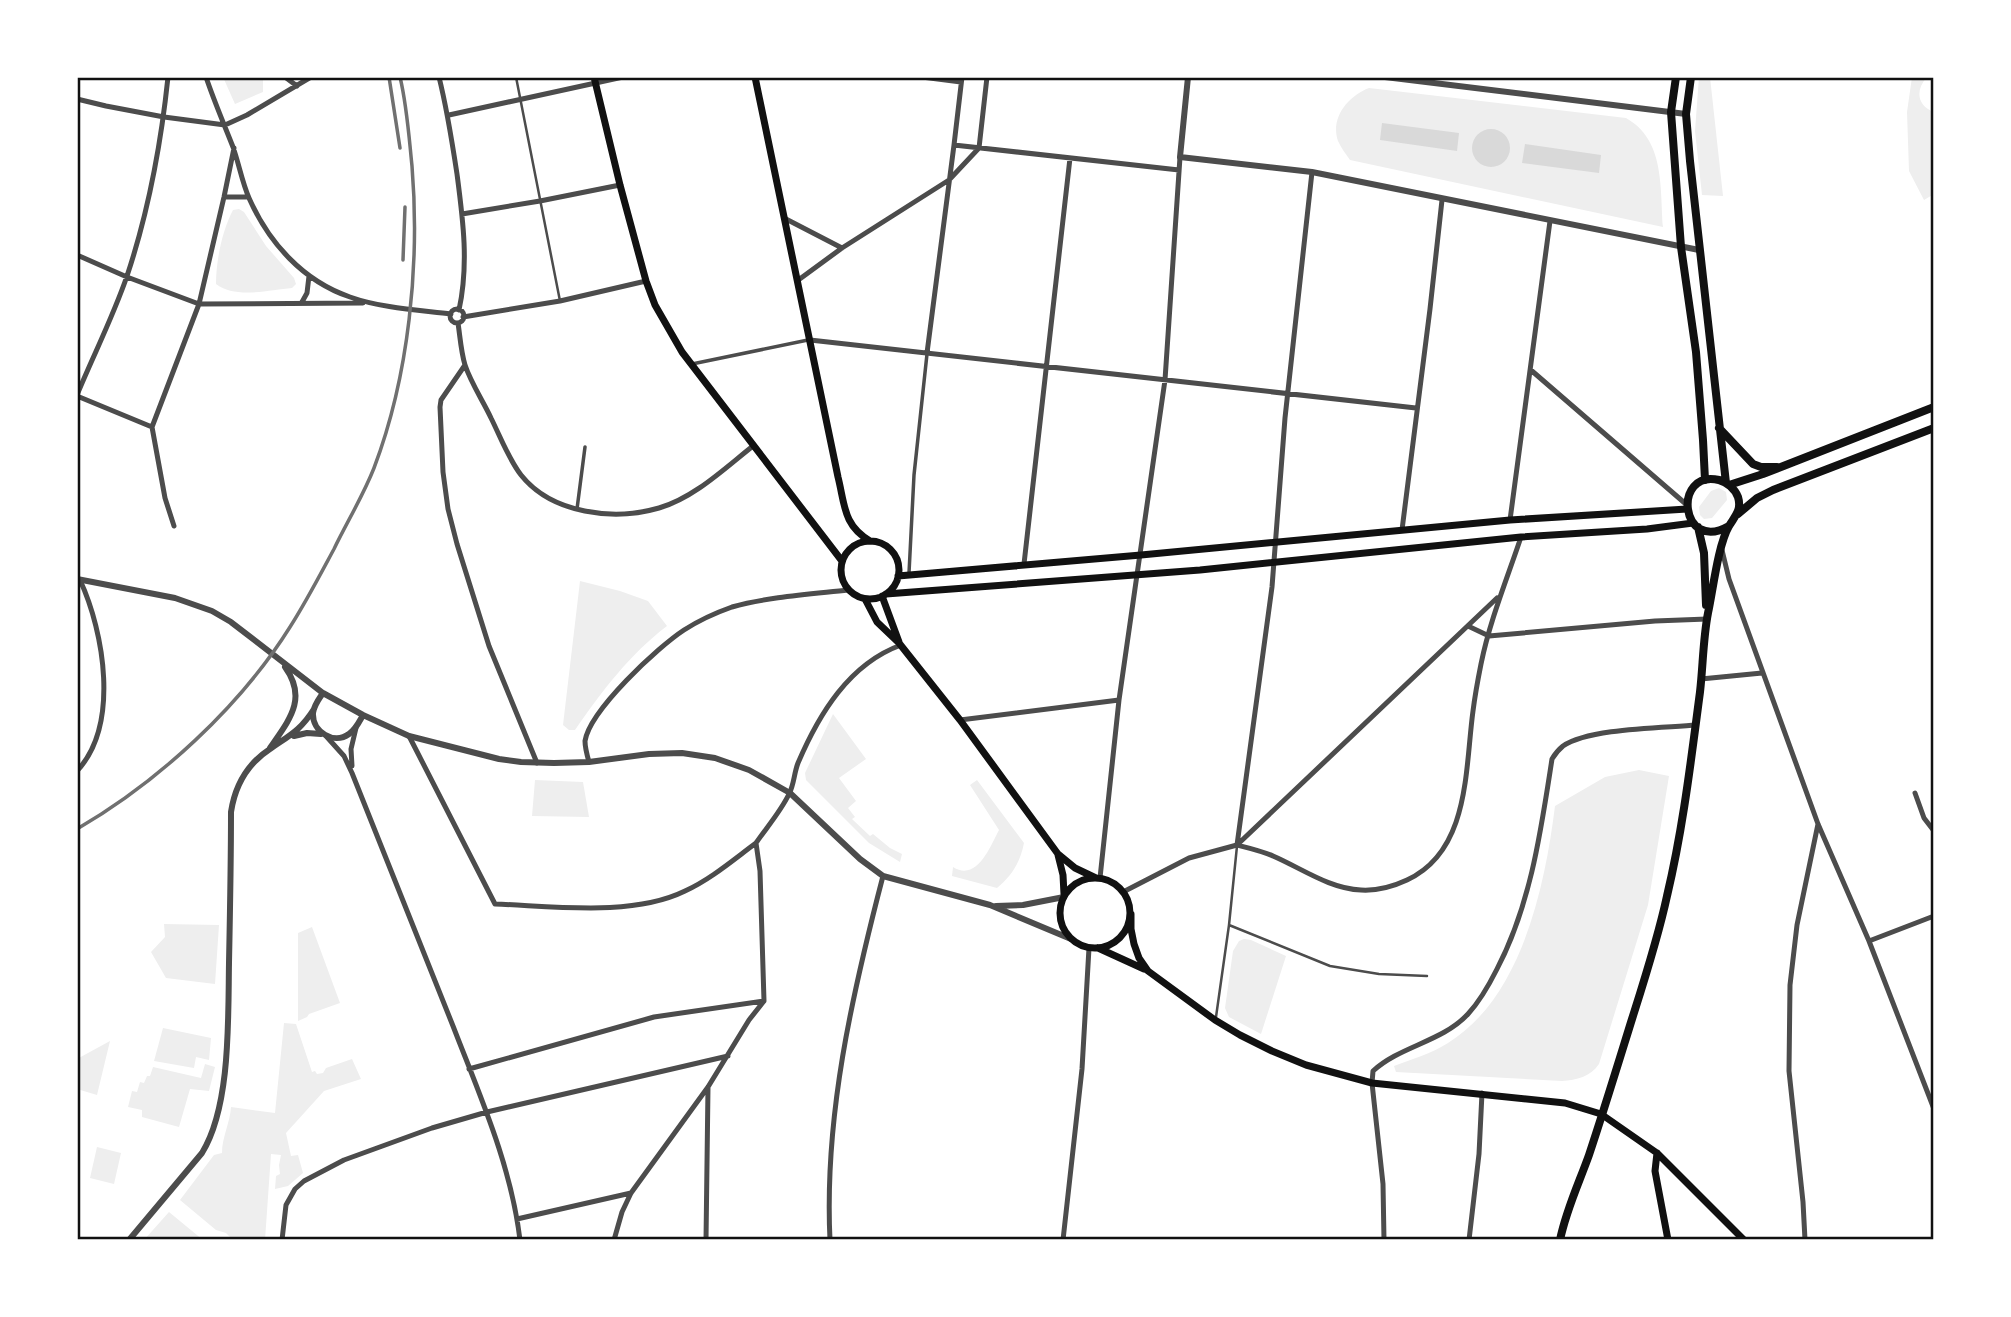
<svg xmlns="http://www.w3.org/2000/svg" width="2011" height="1317" font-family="'PT Sans',sans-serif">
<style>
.green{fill:#eee}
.water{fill:#d9d9d9}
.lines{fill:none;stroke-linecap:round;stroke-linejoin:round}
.service{stroke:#4c4c4c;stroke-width:2.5}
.pedestrian{stroke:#4c4c4c;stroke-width:3.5}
.minor{stroke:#4c4c4c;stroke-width:5}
.tertiary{stroke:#4c4c4c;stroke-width:6}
.secondary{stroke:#111;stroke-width:7}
.primary{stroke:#111;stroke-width:8}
.rail{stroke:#707070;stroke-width:3.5}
.neatline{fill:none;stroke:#111;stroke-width:2.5}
</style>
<rect width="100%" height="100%" fill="#fff"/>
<path class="green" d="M 223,77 L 263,77 L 263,92 L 235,104 Z
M 1699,77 L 1710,77 L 1723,196 L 1702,195 L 1695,131 Z
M 1912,77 L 1927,77 C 1915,90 1917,106 1934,112 L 1934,194 L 1924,200 L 1909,171 L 1907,112 Z
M 1369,88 L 1626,118 C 1665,140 1660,187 1663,227 L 1350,160 C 1346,154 1341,148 1338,141 C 1330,118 1348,96 1369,88 Z
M 239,209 L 244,212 L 266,246 L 294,278 L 296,284 L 292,288 C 269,290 235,299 216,284 C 216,261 222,231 233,210 Z
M 1719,488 L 1726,492 L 1727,500 L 1712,518 L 1704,519 L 1700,515 L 1699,507 L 1711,491 Z
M 580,581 L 620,591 L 648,601 L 667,626 C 630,654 602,691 575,730 L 569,730 L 563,725 Z
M 833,714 L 866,759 L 839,778 L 856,801 L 848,808 L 855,817 L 852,819 L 870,836 L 873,834 L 890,848 L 902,854 L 900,862 L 869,843 L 806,780 L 805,773 Z
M 1639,770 L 1669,776 L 1648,905 L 1599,1064 C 1590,1077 1577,1080 1562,1081 L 1396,1072 L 1394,1066 C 1412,1059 1431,1054 1448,1043 C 1522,997 1545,886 1555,806 L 1605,777 Z
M 535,780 L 583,782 L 589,817 L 532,816 Z
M 977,780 L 1024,843 C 1020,863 1012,875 997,888 L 952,876 L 953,867 C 977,882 990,847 999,830 L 970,785 Z
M 164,924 L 219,925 L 215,984 L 166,978 L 151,952 L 165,937 Z
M 312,927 L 340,1003 L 309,1014 L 307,1017 L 298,1021 L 298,933 Z
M 1244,939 L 1251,940 L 1286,956 L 1261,1034 L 1229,1017 L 1225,1008 L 1233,951 L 1239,941 Z
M 284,1023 L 296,1024 L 312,1072 L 315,1071 L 317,1074 L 323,1073 L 326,1068 L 352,1059 L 361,1079 L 324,1091 L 286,1133 L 291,1156 L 298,1155 L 303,1173 L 288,1186 L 275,1189 L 276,1176 L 280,1174 L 279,1165 L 281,1155 L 271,1154 L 265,1240 L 233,1240 L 226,1233 L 216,1230 L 180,1200 L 214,1155 L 222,1153 C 222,1137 230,1123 231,1107 L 275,1113 Z
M 163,1028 L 211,1038 L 209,1060 L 196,1057 L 194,1068 L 154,1061 Z
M 110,1041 L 97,1095 L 77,1089 L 77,1059 Z
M 205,1064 L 215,1067 L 209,1091 L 190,1089 L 179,1127 L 142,1117 L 142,1110 L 128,1107 L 132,1091 L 137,1092 L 140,1082 L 144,1083 L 147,1076 L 150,1076 L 153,1067 L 201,1078 Z
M 97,1147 L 121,1153 L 114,1184 L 90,1178 Z
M 169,1212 L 203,1240 L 144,1240 Z"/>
<path class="water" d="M 1382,123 L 1459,133 L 1457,151 L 1380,140 Z
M1472 148a19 19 0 1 1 38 0a19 19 0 1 1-38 0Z
M 1525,144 L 1601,155 L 1599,173 L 1522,163 Z"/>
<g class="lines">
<path class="service" d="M 516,77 L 560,301
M 1229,925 L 1330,966 L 1379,974 L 1427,976
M 1216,1017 L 1229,925 L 1237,846"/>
<path class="pedestrian" d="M 692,364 L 808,340
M 577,509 L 585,447
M 909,573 L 914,475 L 927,354"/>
<path class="minor" d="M 206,77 C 214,101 224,124 233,147 C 239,164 242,182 249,198 C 269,243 303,281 350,297 C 381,308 418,310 451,314
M 285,77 L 297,86
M 439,77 C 447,109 452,141 457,174 C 463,220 469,264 459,310
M 922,77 L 961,82
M 962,77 L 954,145 L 1179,170
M 77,99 L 106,106 L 164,117 L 225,125 L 247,115 L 311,77
M 449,115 L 623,77
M 979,148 L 987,77
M 224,197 L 248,197
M 462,214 L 540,201 L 620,185
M 784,218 L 842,248
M 77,255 L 127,277 L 199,304 L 363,303
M 797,281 L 842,248 L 949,180 L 979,148
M 302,302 L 307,293 L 309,276
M450 316a7 7 0 1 1 14 0a7 7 0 1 1-14 0Z
M 463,317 L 560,301 L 646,281
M 458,323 C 460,336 461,352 465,365 C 471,383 483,401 491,418 C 500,436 508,458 521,475 C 552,514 614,521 659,508 C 694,498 725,468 753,446
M 810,340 C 1012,362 1214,384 1416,408
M 927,353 L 954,145
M 465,365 L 441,400 L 440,407 L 443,472 L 448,509 L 457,544 L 489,646 L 537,763
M 1532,371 L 1687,505
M 77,395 C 93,356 113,317 127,276 C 148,213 161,144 168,77
M 77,396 L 152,427
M 1510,520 L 1550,221
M 174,526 L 165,498 L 152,427 L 199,304 L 224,197 L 234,148
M 1402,530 L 1430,309 L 1442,200
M 1722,550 L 1729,579 L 1818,824 L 1869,941 L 1934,1109
M 1024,564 L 1070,158
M 1468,626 L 1489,636 L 1655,621 L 1707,619
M 1701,679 L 1762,673
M 960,720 L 1119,700
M 326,736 L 344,756 L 352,773 C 386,857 419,942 453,1026 C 480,1096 511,1165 520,1240
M 409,736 L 495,904 C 553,906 632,917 685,891 C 711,879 733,860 756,843
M 589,762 C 587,755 585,747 585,741 C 590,710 658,647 684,630 C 698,621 715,613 732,607 C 767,597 812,594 848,590
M 352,766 L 351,749 L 356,728
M 77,771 C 120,725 104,632 80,580
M 1915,793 L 1924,818 L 1934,831
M 1237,845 L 1272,587 L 1285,418 L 1312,172
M 1237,845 C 1249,848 1262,851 1273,856 C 1301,868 1330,889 1361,890 C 1378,891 1392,887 1407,880 C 1470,851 1465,769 1473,711 C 1475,695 1478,679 1481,664 C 1490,620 1507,579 1521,537
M 1100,878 L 1119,700 L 1165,380 L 1180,157
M 1123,892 L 1189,858 L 1237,845 L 1497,598
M 1869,941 L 1934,916
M 469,1069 L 654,1017 L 764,1001
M 517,1219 L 631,1193
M 282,1240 L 286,1205 L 295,1189 L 304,1181 L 344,1160 L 432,1128 L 487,1112 L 728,1056
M 614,1240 L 622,1212 L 631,1193 L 708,1087 L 749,1020 L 764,1001 L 760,871 L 756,843 C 767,827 781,811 789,794 C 794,785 794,773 798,763 C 819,714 849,664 901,645
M 706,1240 L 708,1087
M 830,1240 C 824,1117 852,995 883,876
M 1063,1240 L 1082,1069 L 1089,948
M 1384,1240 L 1383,1184 L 1372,1083 L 1373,1071 C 1400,1046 1442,1042 1468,1014 C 1480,1001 1489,985 1497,969 C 1531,904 1541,830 1552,759 C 1555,754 1558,750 1563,746 C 1589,728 1663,728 1696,725
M 1469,1240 L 1479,1154 L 1482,1093
M 1805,1240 L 1803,1202 L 1789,1071 L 1790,985 L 1797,925 L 1818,824"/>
<path class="tertiary" d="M 1188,77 L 1180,157 L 1312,172 L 1699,250
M 1385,77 L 1686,114
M 77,579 L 175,598 L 212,611 L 231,622 L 323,693 L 363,715 L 409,736 L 499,759 L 521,762 L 554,763 L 589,762 L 649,754 L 682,753 L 715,758 L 749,770 L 790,793 L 860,859 L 883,876 L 990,905 L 1071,939
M 323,693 C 319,699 314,705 313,713 C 312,732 334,745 349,734 C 356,729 359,722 363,715
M 294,736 L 307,733 L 321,734
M 270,748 C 289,720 308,699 285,667
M 996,906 L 1023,905 L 1064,897
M 129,1240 L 202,1153 C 231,1106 228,1018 229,963 C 230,913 231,863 231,812 C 235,786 247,764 270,749 C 290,735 300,731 314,709"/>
<path class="secondary" d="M 594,77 L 620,185 L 646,281 L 655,305 L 682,352 L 842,561
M 755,77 L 838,477 C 845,505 843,525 870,541
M841 570a29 29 0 1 1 58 0a29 29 0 1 1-58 0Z
M 898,576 L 1141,555 L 1510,520 L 1687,509
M 886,594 L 1200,570 L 1521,537 L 1647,529 L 1693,523
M 882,596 L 899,642
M 865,599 L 877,622 L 899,643 L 960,720 L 1058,854 L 1075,868 L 1096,878
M 1058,855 L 1063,875 L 1064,894
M1060 913a35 35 0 1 1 70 0a35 35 0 1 1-70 0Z
M 1131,914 L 1131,929 L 1134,944 L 1139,958 L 1148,971 L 1215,1020 L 1240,1035 L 1272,1051 L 1306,1065 L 1372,1083 L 1565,1103 L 1601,1114 L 1657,1153 L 1744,1240
M 1098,948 L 1144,969
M 1657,1153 L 1655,1171 L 1668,1240"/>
<path class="primary" d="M 1676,77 L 1671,112 L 1681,247 L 1696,352 L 1703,440 L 1705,480
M 1691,77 L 1686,114 L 1690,161 L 1726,483
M 1719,428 L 1753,464 L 1761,467 L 1777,467
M 1729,485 L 1763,474 L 1934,407
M 1738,514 L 1757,498 L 1773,490 L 1934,428
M 1698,527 L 1704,553 L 1706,605
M 1560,1240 C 1566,1210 1579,1183 1589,1155 C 1604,1110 1618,1064 1632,1019 C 1645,978 1658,938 1667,896 C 1683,829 1691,760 1700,692 C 1703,666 1703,639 1708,613 C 1713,590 1718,545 1729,526 C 1735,516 1742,510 1738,497 C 1735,489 1727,482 1719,480 C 1672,469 1680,554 1729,526"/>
<path class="rail" d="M 389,77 L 400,148
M 403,260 L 405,207
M 77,829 C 158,782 240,707 290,627 C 306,602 320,575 334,549 C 347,522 363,496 374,468 C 409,376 420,264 412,166 C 409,137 407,106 400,77"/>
</g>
<rect width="2011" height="1317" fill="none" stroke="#ffffff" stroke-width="158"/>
<rect x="79" y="79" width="1853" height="1159" class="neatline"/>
</svg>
